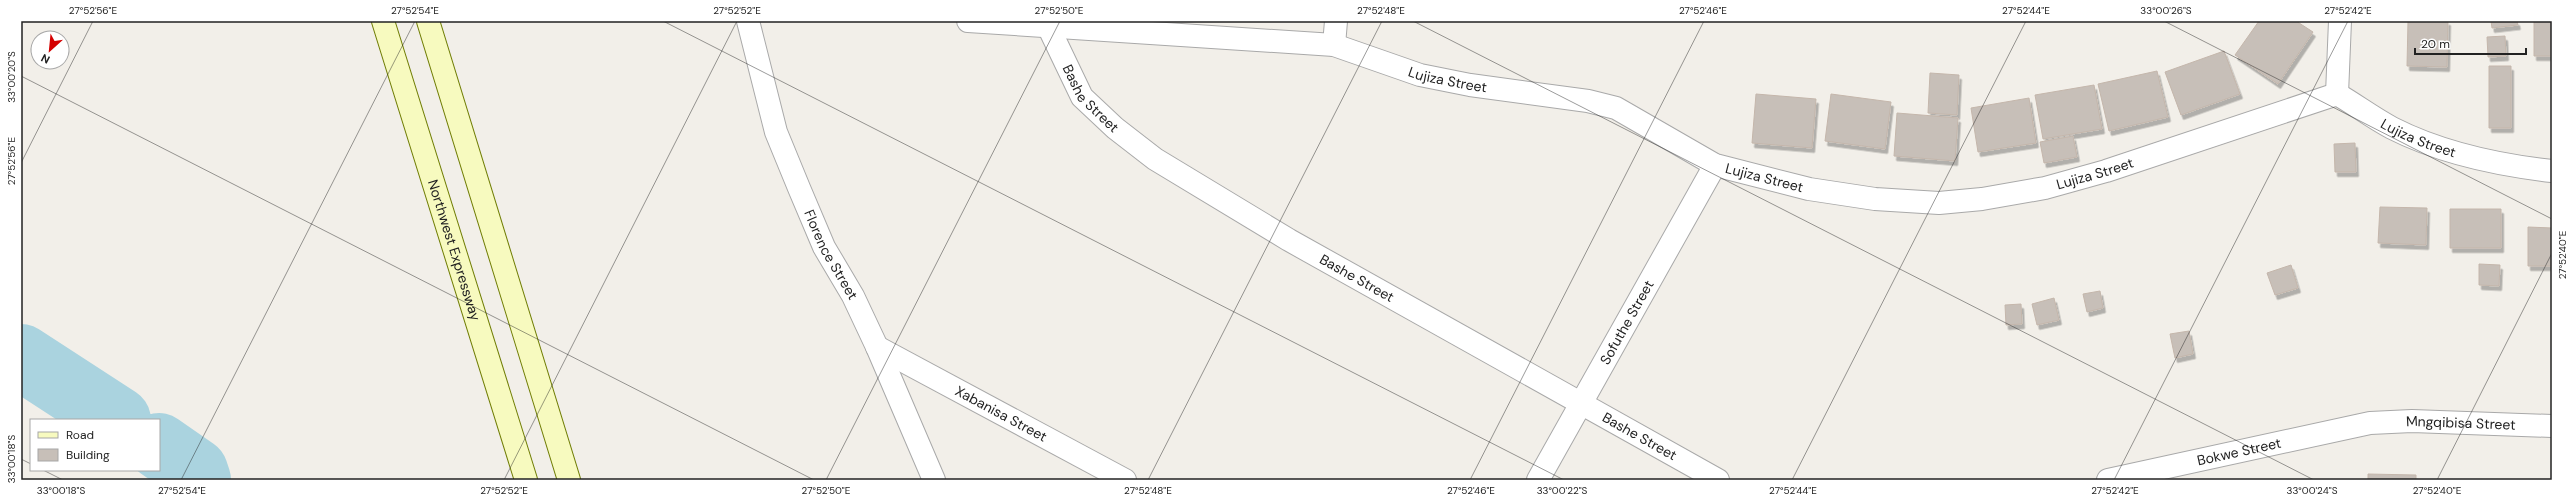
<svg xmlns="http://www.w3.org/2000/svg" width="2573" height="501" font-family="'DM Sans',sans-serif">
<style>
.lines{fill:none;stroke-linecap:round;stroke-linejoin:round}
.river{stroke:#aad3df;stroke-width:66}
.building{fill:#c7bfb8;stroke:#c4b6ab;filter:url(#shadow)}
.street-casing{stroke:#a9a9a9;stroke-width:24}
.secondary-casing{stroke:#707d05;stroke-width:24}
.street{stroke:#fff;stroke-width:22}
.secondary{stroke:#f7fabf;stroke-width:22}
.ticks{fill:none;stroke:#222;stroke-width:1;stroke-opacity:0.45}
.labels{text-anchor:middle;stroke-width:3;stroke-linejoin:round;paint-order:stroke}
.street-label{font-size:14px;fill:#222;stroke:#fff}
.neatline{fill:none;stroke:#222;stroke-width:1.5}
.ticks-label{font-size:10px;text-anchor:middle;fill:#222}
</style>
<defs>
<filter id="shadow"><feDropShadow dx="2.5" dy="4.5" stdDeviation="0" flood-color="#0004"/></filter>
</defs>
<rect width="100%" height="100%" fill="#f2efe9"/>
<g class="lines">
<path class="river" d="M 21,357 L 118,420
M 159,446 L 195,471 L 198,480"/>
</g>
<path class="building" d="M 2259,21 L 2296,21 L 2313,32 L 2278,84 L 2235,55 Z
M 2408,21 L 2448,21 L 2447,67 L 2407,66 Z
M 2491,21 L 2517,21 L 2518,25 L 2492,28 Z
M 2534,21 L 2552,21 L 2552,56 L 2534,56 Z
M 2505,36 L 2506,56 L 2488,57 L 2487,37 Z
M 2224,51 L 2240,94 L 2181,115 L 2165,72 Z
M 2489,66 L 2511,66 L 2511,128 L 2489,128 Z
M 2157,71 L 2168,117 L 2109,131 L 2098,84 Z
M 1930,73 L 1959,75 L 1957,115 L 1928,113 Z
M 2094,85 L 2102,129 L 2043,139 L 2035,95 Z
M 1756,94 L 1816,99 L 1812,148 L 1752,143 Z
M 1831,94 L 1891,102 L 1885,149 L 1825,141 Z
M 2029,98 L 2036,143 L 1978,152 L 1971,108 Z
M 1897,113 L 1958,118 L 1955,161 L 1894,156 Z
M 2073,136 L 2077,157 L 2044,163 L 2040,142 Z
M 2355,143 L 2356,172 L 2335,172 L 2334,144 Z
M 2380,207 L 2427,208 L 2426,245 L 2378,243 Z
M 2450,209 L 2501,209 L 2501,248 L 2450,248 Z
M 2528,227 L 2552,228 L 2552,266 L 2528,266 Z
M 2479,264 L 2500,265 L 2499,286 L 2479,285 Z
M 2291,265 L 2298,288 L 2275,295 L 2267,273 Z
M 2100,291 L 2103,308 L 2087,312 L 2083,294 Z
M 2054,298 L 2059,320 L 2037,325 L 2032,304 Z
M 2021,304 L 2022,324 L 2006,325 L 2005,305 Z
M 2189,331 L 2193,354 L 2175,358 L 2170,334 Z
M 2368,474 L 2416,475 L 2416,480 L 2368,480 Z"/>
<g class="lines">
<g class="street-casing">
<g id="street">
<path id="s1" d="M 748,21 L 776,132 L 799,188 L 824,247 L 853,296 L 877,347 L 934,480"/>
<path id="s2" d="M 968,21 L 1334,45 L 1420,75 L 1470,85 L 1588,101 L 1616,108 L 1715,165 L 1809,189 L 1875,199 L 1939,203 L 1982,199 L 2045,188 L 2106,171 L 2337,94 C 2356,105 2373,118 2392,128 C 2441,153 2498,165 2552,171"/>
<path id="s3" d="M 1048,21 L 1048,26 L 1082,97 L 1115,128 L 1155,159 L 1289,240 L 1718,480"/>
<path d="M 1334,45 L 1336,21"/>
<path d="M 2337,94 L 2340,21"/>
<path id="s4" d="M 877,347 L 1125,480"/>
<path id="s5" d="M 1538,480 L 1715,165"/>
<path id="s6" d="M 2108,480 L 2370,423 L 2412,421 L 2552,426"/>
</g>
</g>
<g class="secondary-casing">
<g id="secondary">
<path id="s7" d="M 383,21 L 526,480"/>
<path d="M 428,21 L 569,480"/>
</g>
</g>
<use href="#street" class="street"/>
<use href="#secondary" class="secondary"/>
</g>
<path class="ticks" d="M 663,21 L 1564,480M 1413,21 L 2314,480M 2164,21 L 2552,219M 21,76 L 814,480M 21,163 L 93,21M 21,459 L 31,464M 43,470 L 63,480M 181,480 L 415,21M 504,480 L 737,21M 826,480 L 1060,21M 1148,480 L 1382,21M 1470,480 L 1704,21M 1792,480 L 2026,21M 2114,480 L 2348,21M 2437,480 L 2552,253"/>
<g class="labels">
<g class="street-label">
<text dy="5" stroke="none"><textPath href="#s2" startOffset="486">Lujiza Street</textPath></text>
<text dy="5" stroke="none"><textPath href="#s3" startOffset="90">Bashe Street</textPath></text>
<text dy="5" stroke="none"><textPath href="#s2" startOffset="1506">Lujiza Street</textPath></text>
<text dy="5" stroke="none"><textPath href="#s2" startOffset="1158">Lujiza Street</textPath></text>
<text dy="5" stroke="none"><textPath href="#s2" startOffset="822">Lujiza Street</textPath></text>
<text dy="5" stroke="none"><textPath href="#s7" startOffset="240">Northwest Expressway</textPath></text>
<text dy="5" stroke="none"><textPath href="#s1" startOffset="249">Florence Street</textPath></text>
<text dy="5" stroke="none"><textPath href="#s3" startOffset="414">Bashe Street</textPath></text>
<text dy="5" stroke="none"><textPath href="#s5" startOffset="181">Sofuthe Street</textPath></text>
<text dy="5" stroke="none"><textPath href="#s4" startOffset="141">Xabanisa Street</textPath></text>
<text dy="5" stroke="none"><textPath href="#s6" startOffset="359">Mngqibisa Street</textPath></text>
<text dy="5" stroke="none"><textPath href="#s3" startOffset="738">Bashe Street</textPath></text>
<text dy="5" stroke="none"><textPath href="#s6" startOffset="134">Bokwe Street</textPath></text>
</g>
</g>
<rect width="2573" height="501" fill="none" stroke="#ffffff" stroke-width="44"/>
<rect x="30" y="419" width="130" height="52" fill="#ffffff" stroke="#a7a7a7"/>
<rect x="38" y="432" width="20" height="6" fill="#f7fabf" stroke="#a7a7a7"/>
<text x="66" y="439" font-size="12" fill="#222222">Road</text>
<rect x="38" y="449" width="20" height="12" fill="#c7bfb8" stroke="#a7a7a7"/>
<text x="66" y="459" font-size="12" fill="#222222">Building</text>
<g transform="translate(50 50) rotate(207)"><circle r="19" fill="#ffffff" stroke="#a7a7a7"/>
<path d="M0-3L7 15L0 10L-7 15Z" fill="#d40000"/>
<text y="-6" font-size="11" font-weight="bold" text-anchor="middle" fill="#222222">N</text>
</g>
<path d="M2415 48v6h111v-6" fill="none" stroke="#222222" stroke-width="2"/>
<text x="2421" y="48" font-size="12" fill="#222222" stroke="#ffffff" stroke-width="3" paint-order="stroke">20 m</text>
<rect x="22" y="22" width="2529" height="457" class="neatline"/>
<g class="ticks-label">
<text x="93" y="14">27°52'56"E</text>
<text x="415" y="14">27°52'54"E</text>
<text x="737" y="14">27°52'52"E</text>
<text x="1059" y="14">27°52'50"E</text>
<text x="1381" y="14">27°52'48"E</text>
<text x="1703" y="14">27°52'46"E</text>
<text x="2026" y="14">27°52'44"E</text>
<text x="2166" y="14">33°00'26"S</text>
<text x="2348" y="14">27°52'42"E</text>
<text transform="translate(11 77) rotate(-90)" y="4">33°00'20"S</text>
<text transform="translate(11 161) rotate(-90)" y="4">27°52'56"E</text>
<text transform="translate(2562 255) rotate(-90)" y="4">27°52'40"E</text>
<text transform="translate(11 459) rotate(-90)" y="4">33°00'18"S</text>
<text x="61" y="494">33°00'18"S</text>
<text x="182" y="494">27°52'54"E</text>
<text x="504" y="494">27°52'52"E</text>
<text x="826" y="494">27°52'50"E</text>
<text x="1148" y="494">27°52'48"E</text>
<text x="1471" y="494">27°52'46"E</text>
<text x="1562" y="494">33°00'22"S</text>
<text x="1793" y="494">27°52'44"E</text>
<text x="2115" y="494">27°52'42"E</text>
<text x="2312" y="494">33°00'24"S</text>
<text x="2437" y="494">27°52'40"E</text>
</g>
</svg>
